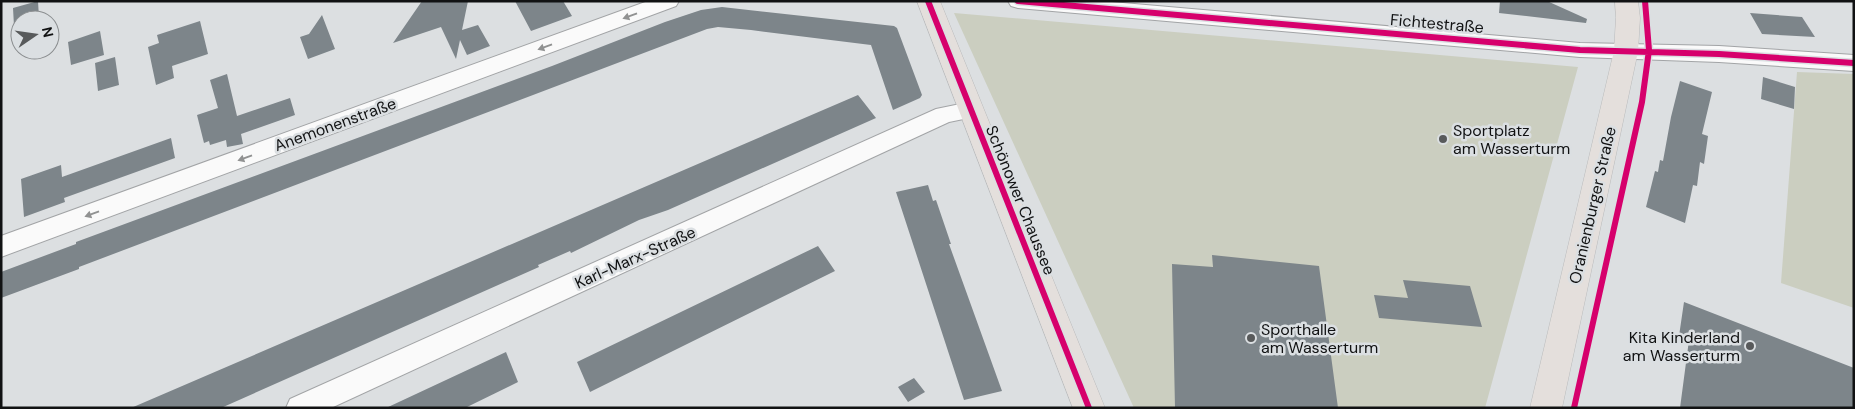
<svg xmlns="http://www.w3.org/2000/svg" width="1855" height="409" font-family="'DM Sans',sans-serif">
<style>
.green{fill:#cbcec0}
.building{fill:#7d858a}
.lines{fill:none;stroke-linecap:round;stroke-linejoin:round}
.minor-casing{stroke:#a2a4a6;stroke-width:2}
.major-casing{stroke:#babbbc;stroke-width:1}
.minor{fill:#fafafa;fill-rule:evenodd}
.major{fill:#e4dfdc;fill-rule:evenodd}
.cycleway-casing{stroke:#dbdfe2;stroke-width:9}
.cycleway{stroke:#d6006c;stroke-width:6}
.oneway{fill:#919292}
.poi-dot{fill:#585a5b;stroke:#dbdfe2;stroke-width:2}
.labels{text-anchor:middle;stroke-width:5;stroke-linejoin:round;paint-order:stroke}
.street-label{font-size:16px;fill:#111213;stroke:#dbdfe2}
.poi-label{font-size:16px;fill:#111213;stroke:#dbdfe2;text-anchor:start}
</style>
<rect width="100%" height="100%" fill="#dcdfe1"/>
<path class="green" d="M 954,13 L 1578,67 L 1485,408 L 1134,408 Z
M 1797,72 L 1854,74 L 1854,308 L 1781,283 Z"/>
<path class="building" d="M 38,1 L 39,18 L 20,20 L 20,24 L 14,26 L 13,8 Z
M 422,1 L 468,1 L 462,30 L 478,25 L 490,46 L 467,55 L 460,40 L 456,59 L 441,27 L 393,43 Z
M 515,1 L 563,1 L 572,16 L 531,31 Z
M 1500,1 L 1547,1 L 1587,19 L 1586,23 L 1499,13 Z
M 722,7 L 894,26 L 897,28 L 922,95 L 920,98 L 893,110 L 871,45 L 751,30 L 718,27 L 707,29 L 79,267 L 79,269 L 1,298 L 1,272 L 76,244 L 76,242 L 552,66 L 665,22 L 701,10 Z
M 1750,13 L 1802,17 L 1815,37 L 1762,34 Z
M 322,15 L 335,49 L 308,59 L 300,37 L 309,34 Z
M 200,21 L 208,54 L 172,66 L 174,78 L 156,85 L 148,47 L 159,43 L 157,35 Z
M 100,31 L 104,55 L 71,65 L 68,42 Z
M 115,57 L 119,85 L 98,91 L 95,63 Z
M 227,74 L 237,116 L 290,98 L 295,115 L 241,134 L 243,144 L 227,147 L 226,140 L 210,145 L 209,141 L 204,143 L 197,115 L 218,108 L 210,80 Z
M 1763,77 L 1795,87 L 1794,109 L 1761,99 Z
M 1680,81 L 1712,92 L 1702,134 L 1708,136 L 1704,164 L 1700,162 L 1697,186 L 1693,185 L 1685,223 L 1646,207 L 1655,171 L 1658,172 L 1660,160 L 1663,161 L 1671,117 Z
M 858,95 L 876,118 L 668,210 L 639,220 L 571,253 L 570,251 L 538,265 L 539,267 L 221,408 L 131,408 Z
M 171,138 L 175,158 L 64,198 L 65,202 L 24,217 L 21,179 L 61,165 L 62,177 Z
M 928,185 L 933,201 L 936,200 L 951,244 L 949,244 L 1002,391 L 964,400 L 896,192 Z
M 818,246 L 835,271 L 590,392 L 577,362 Z
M 1212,255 L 1319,266 L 1338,408 L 1175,408 L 1172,264 L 1213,267 Z
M 1403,280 L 1470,286 L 1482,327 L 1379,318 L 1374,295 L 1408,298 Z
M 1684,302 L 1854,368 L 1854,408 L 1680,408 L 1689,340 L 1679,336 Z
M 506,352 L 518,382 L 465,408 L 386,408 Z
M 914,378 L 925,392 L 908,402 L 898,387 Z"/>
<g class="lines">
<g class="minor-casing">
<path id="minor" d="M 648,1 L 679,1 L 676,6 L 1,257 L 1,236 Z
M 1008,1 L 1100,1 L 1580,43 L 1719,46 L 1854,55 L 1854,71 L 1719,62 L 1580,57 L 1018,8 L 1011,6 Z
M 970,102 L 978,104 L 982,110 L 978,116 L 949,122 L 331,408 L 286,408 L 290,399 L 936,109 Z"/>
</g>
<g class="major-casing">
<path id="major" d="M 917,1 L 940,1 L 1105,408 L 1073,408 Z
M 1615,1 L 1638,1 L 1640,18 L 1638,51 L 1562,408 L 1530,408 L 1614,51 L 1616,18 Z"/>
</g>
<use href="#minor" class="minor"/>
<use href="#major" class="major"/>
<g class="cycleway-casing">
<path id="cycleway" d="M 928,1 L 1089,408
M 1018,1 L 1580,50 L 1719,54 L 1854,63
M 1574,408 L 1642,102 L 1649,50 L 1645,1"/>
</g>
<use href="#cycleway" class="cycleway"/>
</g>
<defs><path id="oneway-solid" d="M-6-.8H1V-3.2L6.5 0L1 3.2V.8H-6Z" transform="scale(1.25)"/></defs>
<g class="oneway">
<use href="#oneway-solid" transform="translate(630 16) rotate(160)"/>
<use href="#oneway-solid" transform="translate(545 47) rotate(160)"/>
<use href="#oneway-solid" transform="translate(245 158) rotate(160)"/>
<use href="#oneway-solid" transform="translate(92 214) rotate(160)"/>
</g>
<g class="poi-dot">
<circle cx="1443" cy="139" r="5"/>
<circle cx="1251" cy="338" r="5"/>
<circle cx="1750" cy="346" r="5"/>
</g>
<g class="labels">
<g class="street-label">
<text transform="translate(1437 23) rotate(5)" y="6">Fichtestraße</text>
<text transform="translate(335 124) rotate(-20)" y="6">Anemonenstraße</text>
<text transform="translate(1021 200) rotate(68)" y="6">Schönower Chaussee</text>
<text transform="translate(1592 205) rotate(-77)" y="6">Oranienburger Straße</text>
<text transform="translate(635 257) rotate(-24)" y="6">Karl-Marx-Straße</text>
</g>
<g class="poi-label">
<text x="1453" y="136">Sportplatz<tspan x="1453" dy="18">am Wasserturm</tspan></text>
<text x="1261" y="335">Sporthalle<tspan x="1261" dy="18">am Wasserturm</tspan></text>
<text x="1740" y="343" text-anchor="end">Kita Kinderland<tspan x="1740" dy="18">am Wasserturm</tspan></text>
</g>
</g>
<rect width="1855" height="409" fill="none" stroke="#111213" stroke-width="5"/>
<g transform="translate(35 35) rotate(77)"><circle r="24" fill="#dbdfe2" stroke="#8a8d8f"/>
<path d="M0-4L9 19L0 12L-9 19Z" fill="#585a5b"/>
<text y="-8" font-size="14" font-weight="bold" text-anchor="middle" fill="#111213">N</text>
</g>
</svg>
